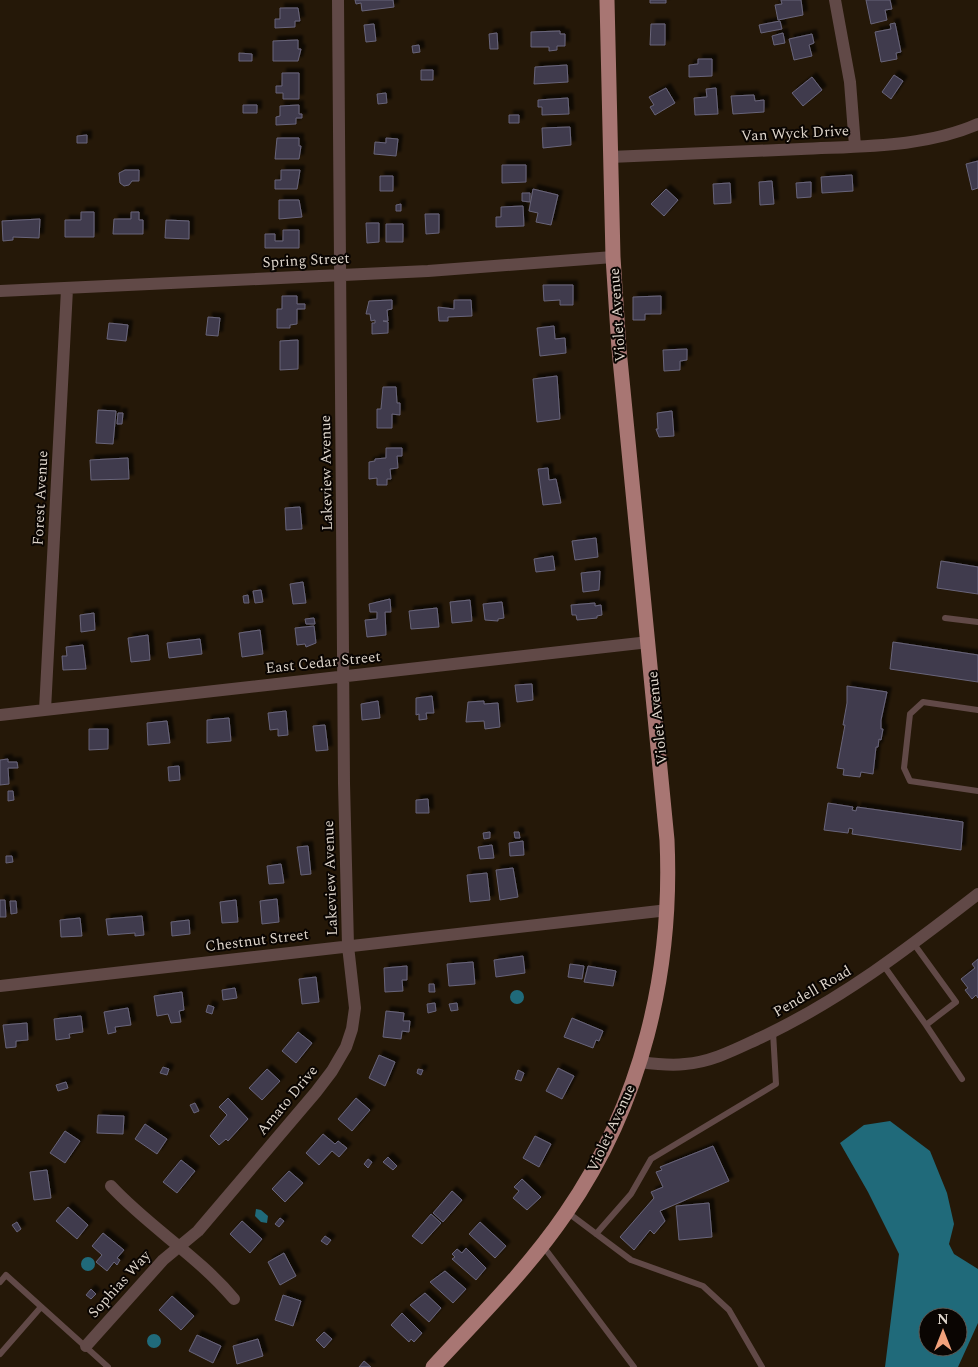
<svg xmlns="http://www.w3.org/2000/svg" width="978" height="1367" font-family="Spectral,serif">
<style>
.water{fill:#206a7a;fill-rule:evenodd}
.building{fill:#3f3a4e;stroke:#69657a;filter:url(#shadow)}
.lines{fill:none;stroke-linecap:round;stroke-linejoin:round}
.lane{stroke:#614947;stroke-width:6}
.street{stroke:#614947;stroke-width:12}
.primary{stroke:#a87673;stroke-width:15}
.labels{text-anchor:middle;stroke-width:4;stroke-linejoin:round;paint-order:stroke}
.street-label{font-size:15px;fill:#dfd6cc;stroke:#0a0502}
</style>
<defs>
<filter id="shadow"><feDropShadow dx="4.5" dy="-4.5" stdDeviation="1" flood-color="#0009"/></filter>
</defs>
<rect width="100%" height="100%" fill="#251808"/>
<path class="water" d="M510 997a7 7 0 1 1 14 0a7 7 0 1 1-14 0Z
M 890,1121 L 930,1151 L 947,1193 L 954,1224 L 949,1244 L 954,1254 L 978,1269 L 978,1323 L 958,1367 L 885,1367 L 899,1254 L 868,1192 L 840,1143 L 864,1125 ZM 928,1317 L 958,1317 L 958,1347 L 928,1347 Z
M 256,1209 L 261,1210 L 268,1216 L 267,1223 L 261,1222 L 255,1216 Z
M81 1264a7 7 0 1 1 14 0a7 7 0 1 1-14 0Z
M147 1341a7 7 0 1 1 14 0a7 7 0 1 1-14 0Z"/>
<path class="building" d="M 355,0 L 393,0 L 394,7 L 362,11 L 361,3 L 356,4 Z
M 650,0 L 666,0 L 666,3 L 650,3 Z
M 781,0 L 801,0 L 803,15 L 778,20 L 775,5 L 782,4 Z
M 866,0 L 890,0 L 892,9 L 885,10 L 887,20 L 871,24 Z
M 280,8 L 298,8 L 300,21 L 295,21 L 295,27 L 275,28 L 275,19 L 280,19 Z
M 780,21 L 782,29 L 761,33 L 759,25 Z
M 895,23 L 901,52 L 896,53 L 897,59 L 881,62 L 875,32 L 891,29 L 890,24 Z
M 374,24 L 376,41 L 366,42 L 364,25 Z
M 651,24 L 665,24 L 665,45 L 650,45 Z
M 560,31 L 560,34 L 565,34 L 565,46 L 557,46 L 557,50 L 549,51 L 549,47 L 531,47 L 531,32 Z
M 497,33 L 498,49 L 490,49 L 489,34 Z
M 783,33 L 785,43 L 774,45 L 772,36 Z
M 812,34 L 814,43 L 809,45 L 812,56 L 794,60 L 789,39 Z
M 298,40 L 298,49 L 301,49 L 298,61 L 273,61 L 273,41 Z
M 419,45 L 420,52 L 413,53 L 412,46 Z
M 239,53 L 252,54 L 252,61 L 239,61 Z
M 698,59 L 712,59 L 712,76 L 689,77 L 689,65 L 698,64 Z
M 567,65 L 568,82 L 534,84 L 535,67 Z
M 421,70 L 433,70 L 433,80 L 421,80 Z
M 282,73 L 299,73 L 299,99 L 283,99 L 283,93 L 276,93 L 276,86 L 282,86 Z
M 894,75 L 903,81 L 891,99 L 882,92 Z
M 812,77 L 822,90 L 803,106 L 792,93 Z
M 666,88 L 675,103 L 655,115 L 650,107 L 654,105 L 649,97 Z
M 716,88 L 718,114 L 695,115 L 694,98 L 707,97 L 706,89 Z
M 386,93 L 387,103 L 378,104 L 377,94 Z
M 754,95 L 755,101 L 764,100 L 764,112 L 733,114 L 731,96 Z
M 568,98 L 569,114 L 542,115 L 542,107 L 538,107 L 538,100 Z
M 243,105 L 257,105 L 257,113 L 243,113 Z
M 299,105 L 299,114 L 302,114 L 302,118 L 296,118 L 296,124 L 276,125 L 276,117 L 280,116 L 280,106 Z
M 509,115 L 519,115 L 519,123 L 509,123 Z
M 570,127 L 571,145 L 543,148 L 542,128 Z
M 87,135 L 87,143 L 77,143 L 77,136 Z
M 277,138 L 299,138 L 299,146 L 301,146 L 299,159 L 275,159 Z
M 386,138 L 398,139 L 396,156 L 374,154 L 375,142 L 386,143 Z
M 978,161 L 978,188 L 972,190 L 966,164 Z
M 502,165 L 526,165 L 526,182 L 502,183 Z
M 125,170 L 139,170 L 139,181 L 132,181 L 129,185 L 124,186 L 120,183 L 119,173 Z
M 281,170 L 300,170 L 297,189 L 275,189 L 275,180 L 281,180 Z
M 852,175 L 853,191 L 822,193 L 821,177 Z
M 380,176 L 393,176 L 393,191 L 380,191 Z
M 772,181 L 774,204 L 760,205 L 759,182 Z
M 811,182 L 811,197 L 797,198 L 796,183 Z
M 730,183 L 731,203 L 714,204 L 713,184 Z
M 533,189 L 558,195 L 551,225 L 536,222 L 538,213 L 529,211 Z
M 666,189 L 678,200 L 664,216 L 651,204 Z
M 522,193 L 530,193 L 530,202 L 522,201 Z
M 279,200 L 299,200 L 302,217 L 279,219 Z
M 401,204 L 401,211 L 396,211 L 396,205 Z
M 523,206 L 524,226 L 496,227 L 496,217 L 501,217 L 501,207 Z
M 81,212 L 94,212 L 94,237 L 65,237 L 65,220 L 81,220 Z
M 131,212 L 139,212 L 139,220 L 143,220 L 143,234 L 113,234 L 114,219 L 131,219 Z
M 425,214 L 439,214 L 439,233 L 426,234 Z
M 40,219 L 39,238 L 13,237 L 13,240 L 3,241 L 2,221 Z
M 166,220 L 189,221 L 189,239 L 165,238 Z
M 366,223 L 379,223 L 379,242 L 367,243 Z
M 386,224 L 403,224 L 403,242 L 386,242 Z
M 283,230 L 299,230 L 299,248 L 265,248 L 265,234 L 275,234 L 275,241 L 283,241 Z
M 543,285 L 573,285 L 573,305 L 560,305 L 560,300 L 544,301 Z
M 282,296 L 297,296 L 297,304 L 305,304 L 305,309 L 297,309 L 297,324 L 290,325 L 290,328 L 277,328 L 277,309 L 282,309 Z
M 661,296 L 661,314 L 645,314 L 645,320 L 633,320 L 633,297 Z
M 392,300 L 392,309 L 387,310 L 388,321 L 383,321 L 388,322 L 388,333 L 372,334 L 372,323 L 375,323 L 375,320 L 371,321 L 370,314 L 366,314 L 369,301 Z
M 454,300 L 471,300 L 472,316 L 448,317 L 448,321 L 439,321 L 438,307 L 454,309 Z
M 208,317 L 220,318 L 218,336 L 206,335 Z
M 109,323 L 128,325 L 126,341 L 107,339 Z
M 554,326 L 555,339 L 565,338 L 566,353 L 540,356 L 537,328 Z
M 298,340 L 298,369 L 280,370 L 280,341 Z
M 687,349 L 687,360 L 680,361 L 680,370 L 664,371 L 663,350 Z
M 557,376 L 560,419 L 537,422 L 533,379 Z
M 383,387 L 396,387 L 397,403 L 400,403 L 400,415 L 392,414 L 392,428 L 377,428 L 377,409 L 381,409 Z
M 98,410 L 116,411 L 113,444 L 96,443 Z
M 672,411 L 674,436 L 659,437 L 656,429 L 658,429 L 657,413 Z
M 118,413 L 123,413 L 122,424 L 117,424 Z
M 386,448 L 402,448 L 402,456 L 397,456 L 398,468 L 390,469 L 391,479 L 387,479 L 387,485 L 377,485 L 377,478 L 369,479 L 369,462 L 375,461 L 375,459 L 386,458 Z
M 128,458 L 129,479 L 91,480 L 90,460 Z
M 548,468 L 549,480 L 556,479 L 561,503 L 543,505 L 538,469 Z
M 300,507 L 302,529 L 286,530 L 285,508 Z
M 596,538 L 598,557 L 575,560 L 572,541 Z
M 553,556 L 555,570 L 536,572 L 534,559 Z
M 941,561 L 978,567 L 978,594 L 937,588 Z
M 600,571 L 599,590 L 583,592 L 581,573 Z
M 303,582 L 306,603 L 293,604 L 290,584 Z
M 261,590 L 263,602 L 255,603 L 253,591 Z
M 248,595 L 249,603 L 244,603 L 243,596 Z
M 390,599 L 391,612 L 385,612 L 386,635 L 367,637 L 365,620 L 377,619 L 377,612 L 370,612 L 369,604 Z
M 470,600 L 472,621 L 452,623 L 450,602 Z
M 502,602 L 504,618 L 498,619 L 498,621 L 485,620 L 483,604 Z
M 595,603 L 595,606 L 601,605 L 602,615 L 597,616 L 597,618 L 577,620 L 576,615 L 572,615 L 571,605 Z
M 437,608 L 439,627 L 411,629 L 409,611 Z
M 94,613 L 95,630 L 81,632 L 80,615 Z
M 314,618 L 315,624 L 306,624 L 305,619 Z
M 314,626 L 316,643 L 306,647 L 305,644 L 297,645 L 295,628 Z
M 260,630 L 263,654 L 242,657 L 239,633 Z
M 148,635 L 150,660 L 131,662 L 128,638 Z
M 200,639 L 202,654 L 169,658 L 167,643 Z
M 893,642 L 978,655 L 978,682 L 890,669 Z
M 83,645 L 86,669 L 63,670 L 62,656 L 67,656 L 66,647 Z
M 532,684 L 533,700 L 517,702 L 515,685 Z
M 847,686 L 887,692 L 881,720 L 881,729 L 883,729 L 881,740 L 879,739 L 878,747 L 876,747 L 873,774 L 861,772 L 860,777 L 843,775 L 844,769 L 837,768 L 845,725 L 843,725 L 847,703 Z
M 432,696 L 434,713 L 426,713 L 427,719 L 419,720 L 419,714 L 416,715 L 416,698 Z
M 378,701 L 380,718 L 362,720 L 361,704 Z
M 484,701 L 484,704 L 498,703 L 500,727 L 485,729 L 484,721 L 466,722 L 468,702 Z
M 286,711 L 288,735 L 278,736 L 278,729 L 270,730 L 268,713 Z
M 229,718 L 231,741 L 207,743 L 207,720 Z
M 167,721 L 170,743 L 148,745 L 147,723 Z
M 325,725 L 328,750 L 316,751 L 313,726 Z
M 89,729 L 108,729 L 108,749 L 89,750 Z
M 8,759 L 8,762 L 17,762 L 18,768 L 8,768 L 9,784 L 0,785 L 0,760 Z
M 179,766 L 180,780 L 169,781 L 168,767 Z
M 8,791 L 13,791 L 14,800 L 8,801 Z
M 428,799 L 429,813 L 416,813 L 416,800 Z
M 828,803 L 853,807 L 852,810 L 856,811 L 857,807 L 963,822 L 961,850 L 852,834 L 853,829 L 849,828 L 848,833 L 824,830 Z
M 490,832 L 490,838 L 484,839 L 483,833 Z
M 514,832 L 519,832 L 520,838 L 515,838 Z
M 523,841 L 524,855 L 510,856 L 509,843 Z
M 492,845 L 494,858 L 480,859 L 478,847 Z
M 308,846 L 311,874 L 301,875 L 297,847 Z
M 6,856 L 12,856 L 13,862 L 6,863 Z
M 281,864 L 284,883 L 269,884 L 267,866 Z
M 513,868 L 518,897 L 500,900 L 496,870 Z
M 487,873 L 490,900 L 470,902 L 467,875 Z
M 277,899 L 279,922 L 262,924 L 260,901 Z
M 0,900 L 5,900 L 6,917 L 0,917 Z
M 236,900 L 238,922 L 222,923 L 220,902 Z
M 10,901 L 16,901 L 17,913 L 11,914 Z
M 142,916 L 144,935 L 135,936 L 135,933 L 108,935 L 106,919 Z
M 80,918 L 82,936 L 61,937 L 60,920 Z
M 189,920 L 190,934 L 172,936 L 171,922 Z
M 523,956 L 525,973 L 496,977 L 494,960 Z
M 978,959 L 978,998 L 976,995 L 972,999 L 965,990 L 968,988 L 961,979 L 975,968 L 972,964 Z
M 473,962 L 475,984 L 449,986 L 447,964 Z
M 570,964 L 584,966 L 582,979 L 568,977 Z
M 407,966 L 407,980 L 402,980 L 403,991 L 385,992 L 384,968 Z
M 588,966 L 616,971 L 613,986 L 584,982 Z
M 316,977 L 319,1002 L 302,1004 L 299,979 Z
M 429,984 L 434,984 L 435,992 L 429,992 Z
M 235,988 L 237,998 L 223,1000 L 222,990 Z
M 182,992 L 184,1010 L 179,1011 L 181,1022 L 171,1023 L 168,1014 L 157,1016 L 154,996 Z
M 435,1003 L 436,1011 L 428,1013 L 427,1004 Z
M 457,1003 L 458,1010 L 451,1011 L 449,1004 Z
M 208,1005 L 214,1007 L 212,1014 L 206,1012 Z
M 128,1008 L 131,1025 L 115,1027 L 116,1032 L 108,1034 L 104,1012 Z
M 386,1011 L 404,1013 L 403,1021 L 410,1021 L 409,1032 L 402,1031 L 401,1039 L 383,1037 Z
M 81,1016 L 83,1032 L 69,1034 L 70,1038 L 56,1040 L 54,1019 Z
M 572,1018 L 603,1031 L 599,1041 L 596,1040 L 593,1048 L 564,1037 Z
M 27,1023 L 28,1040 L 16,1041 L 16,1047 L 6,1048 L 3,1025 Z
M 298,1032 L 312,1043 L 296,1063 L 282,1051 Z
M 379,1055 L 395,1062 L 385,1086 L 369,1078 Z
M 163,1067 L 169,1069 L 167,1075 L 160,1073 Z
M 558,1068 L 574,1076 L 562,1099 L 546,1091 Z
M 267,1069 L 280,1081 L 262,1100 L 249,1088 Z
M 418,1069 L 423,1070 L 421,1075 L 417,1073 Z
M 518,1070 L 524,1073 L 521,1081 L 515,1079 Z
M 66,1082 L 68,1088 L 58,1091 L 56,1085 Z
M 228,1098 L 248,1119 L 228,1141 L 226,1139 L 219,1145 L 210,1136 L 227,1115 L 219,1107 Z
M 356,1098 L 370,1110 L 352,1131 L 338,1119 Z
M 195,1103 L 199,1111 L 194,1113 L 190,1105 Z
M 98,1115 L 124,1116 L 123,1134 L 97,1133 Z
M 145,1124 L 167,1139 L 157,1154 L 135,1139 Z
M 65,1131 L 80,1141 L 65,1163 L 50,1153 Z
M 323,1134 L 335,1144 L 338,1141 L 347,1148 L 339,1157 L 332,1151 L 319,1165 L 306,1153 Z
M 535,1136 L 551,1144 L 539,1167 L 523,1158 Z
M 713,1146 L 729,1181 L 660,1211 L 665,1221 L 654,1234 L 650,1230 L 634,1250 L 620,1237 L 654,1198 L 651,1192 L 663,1187 L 656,1172 L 662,1170 L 660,1167 Z
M 388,1157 L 397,1166 L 393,1170 L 383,1162 Z
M 368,1159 L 372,1162 L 368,1168 L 364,1164 Z
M 181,1160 L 195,1171 L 177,1193 L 163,1182 Z
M 47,1170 L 51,1198 L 34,1200 L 30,1172 Z
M 289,1171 L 303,1183 L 285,1202 L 272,1189 Z
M 522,1179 L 541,1197 L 527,1210 L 513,1198 L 519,1191 L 514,1187 Z
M 452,1191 L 462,1200 L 443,1222 L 433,1213 Z
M 709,1203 L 712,1237 L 679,1240 L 676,1206 Z
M 68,1207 L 88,1225 L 77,1239 L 56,1221 Z
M 431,1214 L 441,1223 L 422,1244 L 412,1236 Z
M 280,1218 L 284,1221 L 279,1227 L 275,1224 Z
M 242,1221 L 262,1239 L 250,1253 L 230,1234 Z
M 17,1222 L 21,1229 L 17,1232 L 12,1225 Z
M 480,1222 L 506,1246 L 495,1258 L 469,1234 Z
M 103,1233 L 124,1250 L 117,1258 L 120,1260 L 117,1265 L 114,1262 L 107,1271 L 96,1262 L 102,1255 L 92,1246 Z
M 325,1236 L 331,1240 L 327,1245 L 321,1241 Z
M 466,1248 L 486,1268 L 476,1280 L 452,1259 L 455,1257 L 452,1254 L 457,1249 L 462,1253 Z
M 284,1253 L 296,1276 L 280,1285 L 268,1262 Z
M 445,1271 L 466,1289 L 453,1303 L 430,1282 Z
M 91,1289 L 96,1294 L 91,1299 L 86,1295 Z
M 425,1293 L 441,1308 L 429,1322 L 410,1305 Z
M 283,1295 L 301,1301 L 293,1326 L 275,1320 Z
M 172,1296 L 194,1316 L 181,1330 L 159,1310 Z
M 402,1313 L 422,1333 L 414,1342 L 411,1339 L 409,1342 L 391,1325 Z
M 324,1332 L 332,1339 L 324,1348 L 316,1340 Z
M 197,1335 L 221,1346 L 213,1363 L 189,1351 Z
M 258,1339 L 263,1356 L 237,1364 L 233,1346 Z
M 364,1361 L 371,1367 L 359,1367 Z"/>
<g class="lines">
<path class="lane" d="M 945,618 L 978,622
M 978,710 L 923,702 L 910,714 L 904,768 L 910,781 L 978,791
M 884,966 L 926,1025 L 956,1002 L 914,944
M 926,1025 L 962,1079
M 567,1212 L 631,1260 L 703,1286 L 729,1310 L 762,1367
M 596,1234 L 631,1194 L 651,1159 L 776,1084 L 773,1032
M 543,1246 L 634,1367
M 0,1282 L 6,1275 L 108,1367
M 0,1354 L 41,1307"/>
<path class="street" d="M 835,0 L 850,82 L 855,146
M 610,157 C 674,154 738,152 801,149 C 859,146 924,148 978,124
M 0,291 L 428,271 L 613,257
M 45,710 L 67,289
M 0,715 L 649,642
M 0,986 L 668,910
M 640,1062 C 655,1064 670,1066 685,1064 C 712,1062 736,1049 760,1038 C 841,1000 907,949 978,894
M 111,1186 C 149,1227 198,1256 234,1299
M 86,1346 L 163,1260 L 198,1231 L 316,1092 L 332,1071 L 346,1047 L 352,1029 L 355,1008 L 348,946 L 344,783 L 338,0"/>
<path class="primary" d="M 433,1367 C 479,1317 528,1269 566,1213 C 642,1103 673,972 667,840 L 619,349 L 613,257 L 607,0"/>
</g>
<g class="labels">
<g class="street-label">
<text transform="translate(795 133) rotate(-3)" y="5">Van Wyck Drive</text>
<text transform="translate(306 260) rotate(-3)" y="5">Spring Street</text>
<text transform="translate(617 315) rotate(-94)" y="5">Violet Avenue</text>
<text transform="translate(326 473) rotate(-91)" y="5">Lakeview Avenue</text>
<text transform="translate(40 498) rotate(-87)" y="5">Forest Avenue</text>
<text transform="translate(323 662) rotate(-6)" y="5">East Cedar Street</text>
<text transform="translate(657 718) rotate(-96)" y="5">Violet Avenue</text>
<text transform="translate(330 878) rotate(-92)" y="5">Lakeview Avenue</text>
<text transform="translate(257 940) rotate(-7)" y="5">Chestnut Street</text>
<text transform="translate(812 991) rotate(-30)" y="5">Pendell Road</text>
<text transform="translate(287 1100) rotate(-50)" y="5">Amato Drive</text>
<text transform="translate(611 1128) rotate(-65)" y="5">Violet Avenue</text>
<text transform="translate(119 1284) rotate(-48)" y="5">Sophias Way</text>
</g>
</g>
<g transform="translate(943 1332)"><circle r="24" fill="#0a0502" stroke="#5f5953"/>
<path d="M0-4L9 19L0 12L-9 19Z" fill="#f1a17b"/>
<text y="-8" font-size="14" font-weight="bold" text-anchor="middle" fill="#dfd6cc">N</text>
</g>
</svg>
